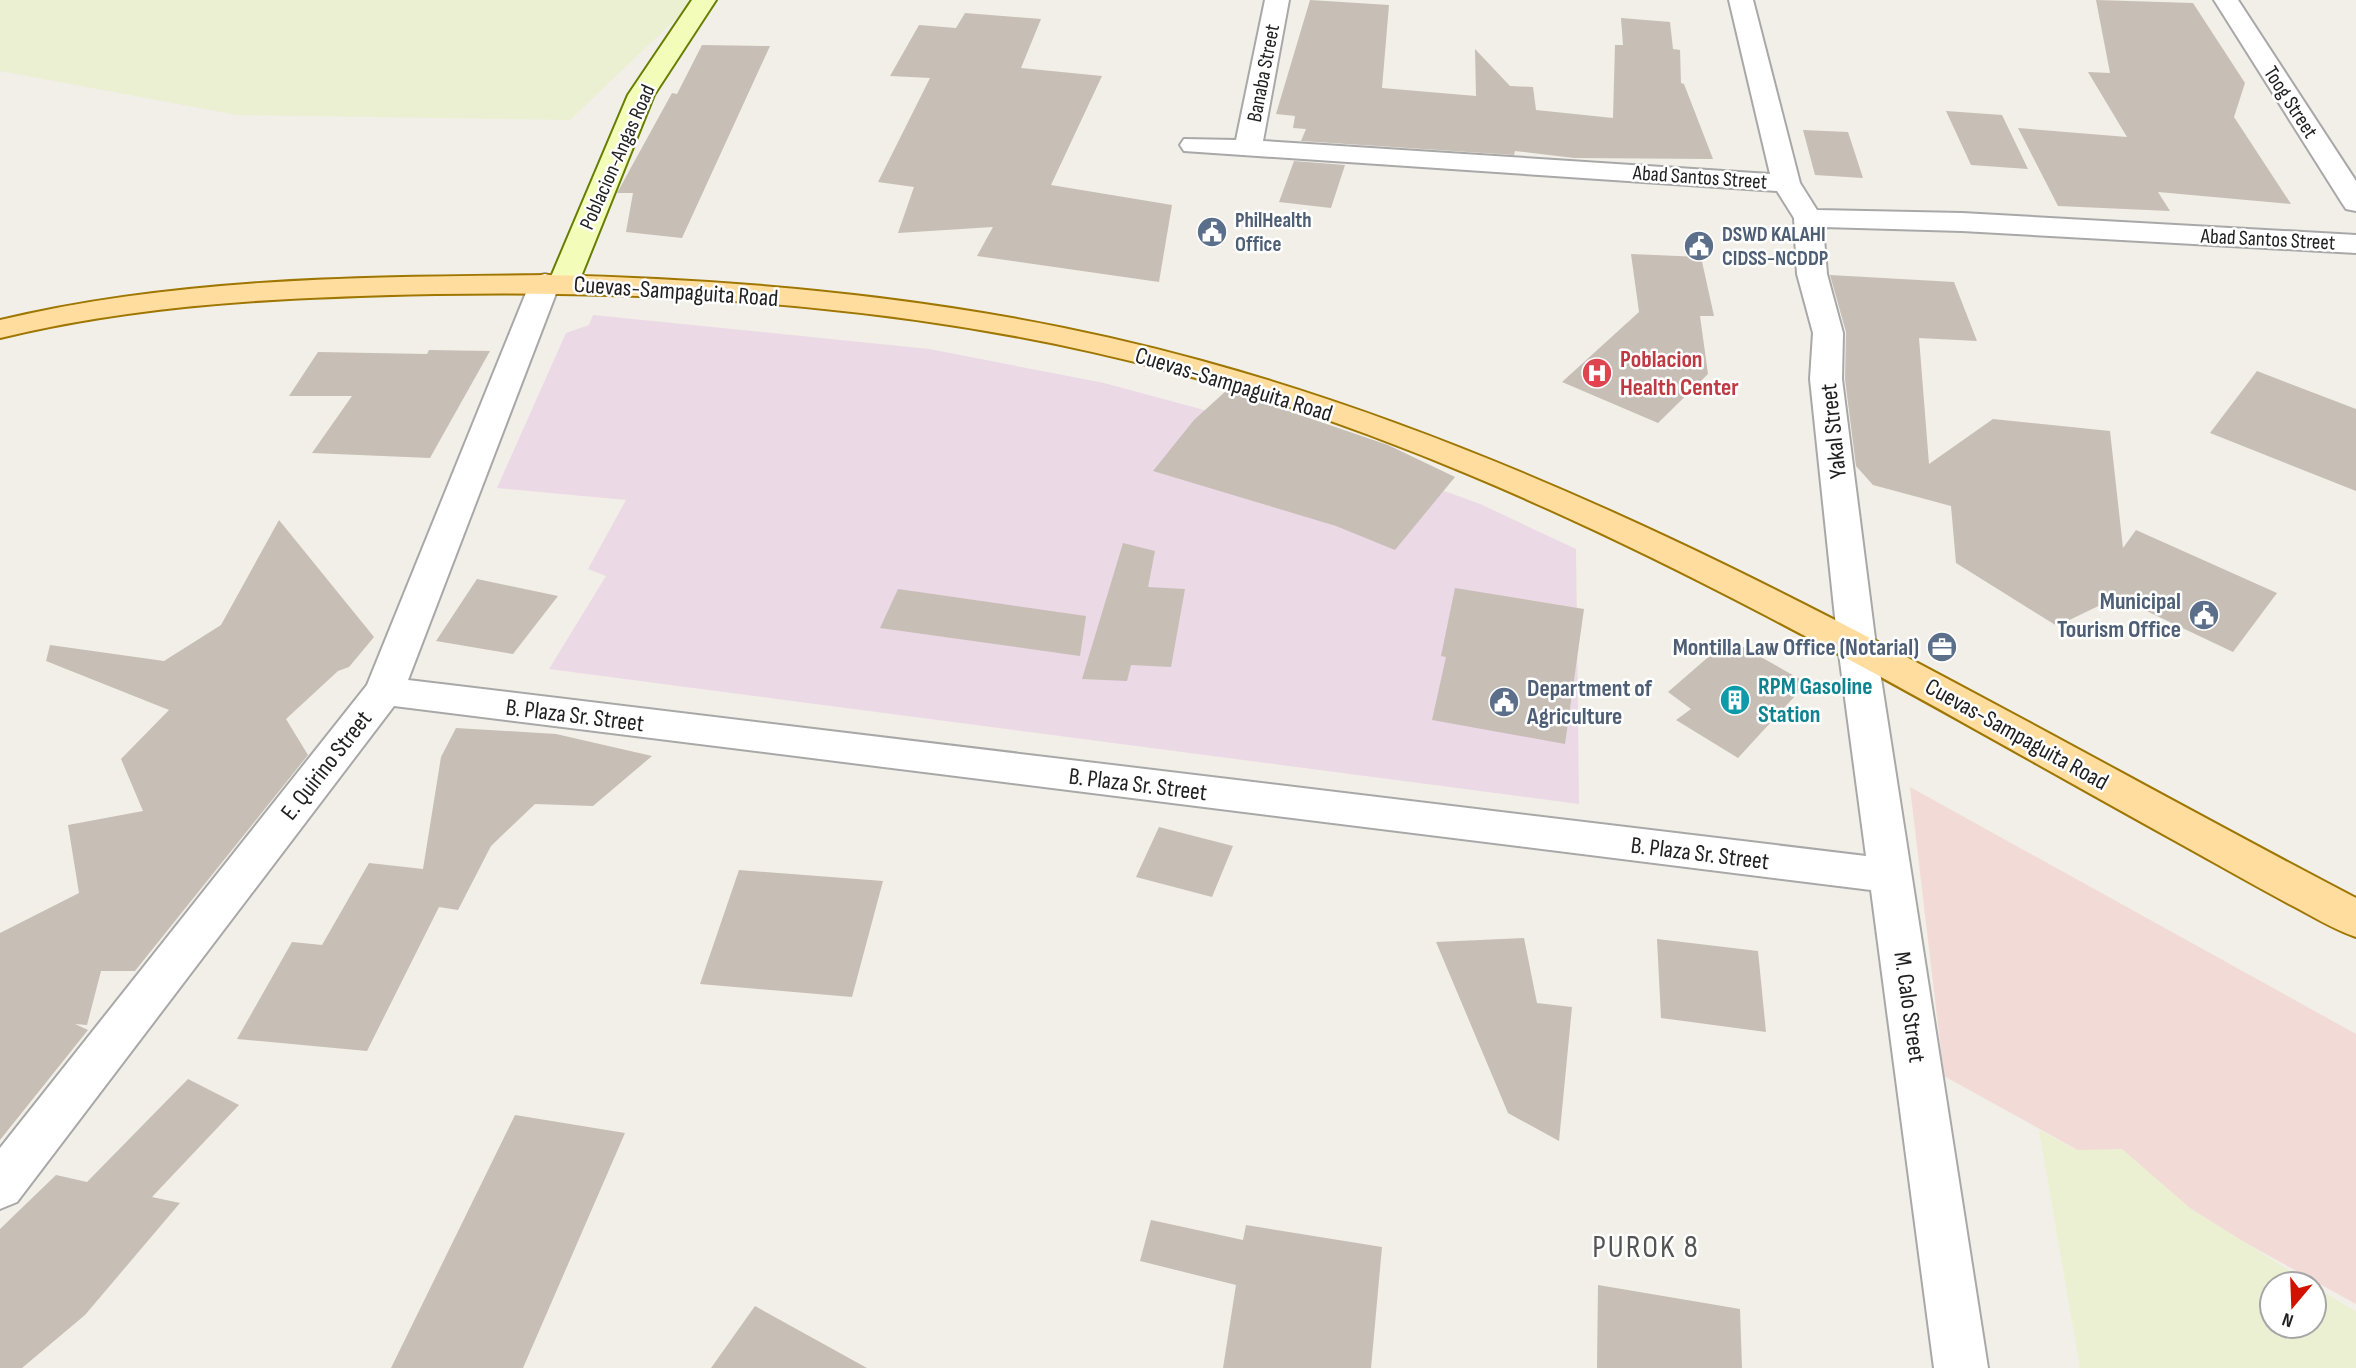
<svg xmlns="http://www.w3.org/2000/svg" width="2356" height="1368" font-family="'Sofia Sans Condensed',sans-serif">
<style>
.commercial{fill:#f2dad6}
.industrial{fill:#ebd9e6}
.farmland{fill:#ecf0d2}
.building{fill:#c7beb6}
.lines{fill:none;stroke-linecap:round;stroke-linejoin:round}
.street-casing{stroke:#a8a8a8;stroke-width:4}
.secondary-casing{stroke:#677f00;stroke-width:4}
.primary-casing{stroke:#9e7600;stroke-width:4}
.street{fill:#fff;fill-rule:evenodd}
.secondary{fill:#f4fcba;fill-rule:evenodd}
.primary{fill:#ffdd9f;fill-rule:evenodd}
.labels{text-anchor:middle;stroke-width:5;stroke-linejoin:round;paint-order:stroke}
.far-street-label{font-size:21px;fill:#212121;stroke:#fff}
.far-service-label{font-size:21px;font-weight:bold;fill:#4e5e75;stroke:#fff;text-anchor:start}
.street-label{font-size:24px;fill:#212121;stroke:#fff}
.health-label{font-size:24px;font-weight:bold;fill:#be3a42;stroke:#fff;text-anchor:start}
.service-label{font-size:24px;font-weight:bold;fill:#4e5e75;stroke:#fff;text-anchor:end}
.culture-label{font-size:24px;font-weight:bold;fill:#0d838f;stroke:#fff;text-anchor:start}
.near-neighbourhood-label{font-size:32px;letter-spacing:2px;fill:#545454;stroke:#fff}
</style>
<rect width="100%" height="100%" fill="#f1efe7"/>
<path class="commercial" d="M 1910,787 L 2356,1034 L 2356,1304 L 1944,1076 Z"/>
<path class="industrial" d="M 593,315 L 929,349 L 1104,383 L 1271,428 L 1480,504 L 1576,549 L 1579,804 L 549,669 L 606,576 L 588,569 L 626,500 L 497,488 L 566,333 L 589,325 Z"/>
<path class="farmland" d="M 0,0 L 691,0 L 681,14 L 570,120 L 237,115 L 0,71 Z
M 2039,1130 L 2077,1150 L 2122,1149 L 2190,1208 L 2311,1284 L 2272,1284 L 2272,1326 L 2314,1326 L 2314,1286 L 2356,1312 L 2356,1368 L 2080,1368 Z"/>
<path class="building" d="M 1310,0 L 1389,5 L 1382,88 L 1476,96 L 1475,49 L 1510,86 L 1533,87 L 1536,110 L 1613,118 L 1615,45 L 1623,45 L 1621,18 L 1670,22 L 1673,49 L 1680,50 L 1681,83 L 1684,84 L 1713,159 L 1574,158 L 1515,151 L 1514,155 L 1301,141 L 1306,129 L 1293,128 L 1295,116 L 1276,114 Z
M 2096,0 L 2193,3 L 2245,83 L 2234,117 L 2291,204 L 2158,192 L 2170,211 L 2058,206 L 2018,128 L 2127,137 L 2088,72 L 2110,73 Z
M 965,13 L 1041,19 L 1021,68 L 1102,76 L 1051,185 L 1172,205 L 1159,282 L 977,256 L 993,227 L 898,233 L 914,187 L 878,182 L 930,78 L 890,76 L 919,25 L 956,28 Z
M 702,45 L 770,46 L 682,238 L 626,232 L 633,193 L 617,193 L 672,93 L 677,94 Z
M 1946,111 L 2002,115 L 2028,169 L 1971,165 Z
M 1803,130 L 1848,132 L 1863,178 L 1815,175 Z
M 1294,161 L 1345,165 L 1331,208 L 1279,202 Z
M 1631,254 L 1701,257 L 1714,316 L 1700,316 L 1708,374 L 1658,423 L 1562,382 L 1639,312 Z
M 1830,275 L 1954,282 L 1977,341 L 1919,338 L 1929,464 L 1993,419 L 2110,431 L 2123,548 L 2136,530 L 2277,593 L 2233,652 L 2117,597 L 2057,626 L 1956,563 L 1951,506 L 1873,485 L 1856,466 L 1845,379 L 1846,332 Z
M 429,350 L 490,351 L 430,458 L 312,453 L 352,396 L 289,396 L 318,352 L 427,354 Z
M 2257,371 L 2356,409 L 2356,491 L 2210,433 Z
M 1227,390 L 1388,445 L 1455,477 L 1395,550 L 1336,526 L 1153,471 L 1194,420 Z
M 279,520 L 374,637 L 349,667 L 338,671 L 286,719 L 308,755 L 135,971 L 101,971 L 87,1025 L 75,1024 L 88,1030 L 0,1140 L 0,933 L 79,893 L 68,825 L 143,811 L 121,759 L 169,710 L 46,661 L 50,645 L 164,661 L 221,625 Z
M 1123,543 L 1155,551 L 1148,587 L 1185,589 L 1171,667 L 1131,665 L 1127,681 L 1082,679 Z
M 477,579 L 558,596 L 513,654 L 436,641 Z
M 1455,588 L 1584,609 L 1565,744 L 1432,720 L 1446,657 L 1441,656 Z
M 898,589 L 1086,616 L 1080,656 L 880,628 Z
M 1729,639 L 1807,683 L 1738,758 L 1676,720 L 1691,709 L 1668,692 Z
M 456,728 L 556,734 L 652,756 L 593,806 L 535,804 L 491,846 L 458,910 L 439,907 L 367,1051 L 237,1039 L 292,942 L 322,945 L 369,863 L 423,869 L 441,757 Z
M 1159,827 L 1233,846 L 1212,897 L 1136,877 Z
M 739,870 L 883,881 L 852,997 L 700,984 Z
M 1524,938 L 1537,1003 L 1572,1007 L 1559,1141 L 1508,1113 L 1436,942 Z
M 1657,939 L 1758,951 L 1766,1032 L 1661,1018 Z
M 188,1079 L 239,1105 L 152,1197 L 180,1203 L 85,1315 L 22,1368 L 0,1368 L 0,1229 L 56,1175 L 87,1182 Z
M 515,1115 L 625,1133 L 523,1368 L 391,1368 Z
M 1151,1220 L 1243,1240 L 1246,1225 L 1382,1247 L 1371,1368 L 1223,1368 L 1236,1285 L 1140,1261 Z
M 1598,1285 L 1740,1309 L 1742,1368 L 1597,1368 Z
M 755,1306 L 867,1368 L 711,1368 Z"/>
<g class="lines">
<g class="street-casing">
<path id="street" d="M 1265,0 L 1289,0 L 1263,141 L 1770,174 L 1729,0 L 1753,0 L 1800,183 L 1817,210 L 1962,213 L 2356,235 L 2356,253 L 1962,231 L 1823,227 L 1827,274 L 1843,333 L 1842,379 L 1876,646 L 1988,1368 L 1934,1368 L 1871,890 L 394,706 L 17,1202 L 0,1209 L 0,1148 L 367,685 L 530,283 L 534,277 L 545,274 L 556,277 L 560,283 L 408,680 L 1866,856 L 1838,646 L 1810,379 L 1813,333 L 1797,274 L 1794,218 L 1777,191 L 1184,151 L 1180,145 L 1184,139 L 1236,140 Z
M 2214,0 L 2238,0 L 2356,181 L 2356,211 L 2346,209 L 2342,203 Z"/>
</g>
<g class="secondary-casing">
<path id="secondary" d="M 692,0 L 716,0 L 654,95 L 578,284 L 574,290 L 563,293 L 552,290 L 548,284 L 628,95 Z"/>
</g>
<g class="primary-casing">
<path id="primary" d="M 548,275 C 768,280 989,302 1202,361 C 1615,474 1980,702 2356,898 L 2356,937 C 2332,929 2311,915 2289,904 C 2248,882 2208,859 2168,837 C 2032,762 1898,684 1761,613 C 1573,515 1376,426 1170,371 C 931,307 682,290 436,294 C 288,297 144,303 0,338 L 0,320 C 180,277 364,277 548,275 Z"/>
</g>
<use href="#street" class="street"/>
<use href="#secondary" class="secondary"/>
<use href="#primary" class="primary"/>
</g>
<defs>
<g id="civic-disc" transform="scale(1.575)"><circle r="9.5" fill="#5c6f8a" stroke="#fff"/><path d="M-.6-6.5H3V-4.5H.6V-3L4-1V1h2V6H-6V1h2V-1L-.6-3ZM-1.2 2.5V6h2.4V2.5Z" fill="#fff"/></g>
<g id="hospital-disc" transform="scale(1.575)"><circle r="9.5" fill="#e0444e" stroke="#fff"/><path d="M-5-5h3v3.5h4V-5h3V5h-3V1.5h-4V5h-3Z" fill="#fff"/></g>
<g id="office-disc" transform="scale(1.575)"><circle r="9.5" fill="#5c6f8a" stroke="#fff"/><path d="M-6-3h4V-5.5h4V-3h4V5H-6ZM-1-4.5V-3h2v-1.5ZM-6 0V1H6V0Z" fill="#fff"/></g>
<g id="building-disc" transform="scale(1.575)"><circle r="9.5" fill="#0f9aa8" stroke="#fff"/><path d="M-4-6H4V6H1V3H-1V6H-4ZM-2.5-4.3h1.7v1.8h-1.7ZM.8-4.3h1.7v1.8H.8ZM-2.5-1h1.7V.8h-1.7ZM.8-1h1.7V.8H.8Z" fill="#fff"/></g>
</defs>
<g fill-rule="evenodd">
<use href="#civic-disc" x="1212" y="232"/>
<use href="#civic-disc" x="1699" y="246"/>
<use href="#hospital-disc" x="1597" y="373"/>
<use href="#civic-disc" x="2204" y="615"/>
<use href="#office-disc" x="1942" y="647"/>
<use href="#building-disc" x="1735" y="700"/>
<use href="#civic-disc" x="1504" y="702"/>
</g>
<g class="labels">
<g class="far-street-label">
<text transform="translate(1263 73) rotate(-79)" y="7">Banaba Street</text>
<text transform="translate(2291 102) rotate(57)" y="7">Toog Street</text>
<text transform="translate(617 157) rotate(-66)" y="7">Poblacion-Angas Road</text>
<text transform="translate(1700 177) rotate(4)" y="7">Abad Santos Street</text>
<text transform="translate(2268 239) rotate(3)" y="7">Abad Santos Street</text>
</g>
<g class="far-service-label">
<text x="1235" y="227">PhilHealth<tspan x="1235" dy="24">Office</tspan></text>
<text x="1722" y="241">DSWD KALAHI<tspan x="1722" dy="24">CIDSS-NCDDP</tspan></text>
</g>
<g class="street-label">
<text transform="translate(676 291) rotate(4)" y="8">Cuevas-Sampaguita Road</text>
<text transform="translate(1234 384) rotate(17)" y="8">Cuevas-Sampaguita Road</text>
<text transform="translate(1833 431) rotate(-96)" y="8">Yakal Street</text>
<text transform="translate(575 715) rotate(7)" y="8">B. Plaza Sr. Street</text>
<text transform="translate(2017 734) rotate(29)" y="8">Cuevas-Sampaguita Road</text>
<text transform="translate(326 765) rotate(-52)" y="8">E. Quirino Street</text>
<text transform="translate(1138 784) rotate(7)" y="8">B. Plaza Sr. Street</text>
<text transform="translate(1700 853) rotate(7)" y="8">B. Plaza Sr. Street</text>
<text transform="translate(1910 1007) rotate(82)" y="8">M. Calo Street</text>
</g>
<g class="health-label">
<text x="1620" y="367">Poblacion<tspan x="1620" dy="28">Health Center</tspan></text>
</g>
<g class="service-label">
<text x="2181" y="609">Municipal<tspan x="2181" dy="28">Tourism Office</tspan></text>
<text x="1919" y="655">Montilla Law Office (Notarial)</text>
<text x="1527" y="696" text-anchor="start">Department of<tspan x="1527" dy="28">Agriculture</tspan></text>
</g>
<g class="culture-label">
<text x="1758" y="694">RPM Gasoline<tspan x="1758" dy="28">Station</tspan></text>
</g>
<g class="near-neighbourhood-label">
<text x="1646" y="1257">PUROK 8</text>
</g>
</g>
<g transform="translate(2293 1305) rotate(199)"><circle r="33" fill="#ffffff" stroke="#a6a6a6" stroke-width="2"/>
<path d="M0-5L12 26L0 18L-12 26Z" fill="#d21100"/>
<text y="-10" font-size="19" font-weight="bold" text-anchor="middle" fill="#212121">N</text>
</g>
</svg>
